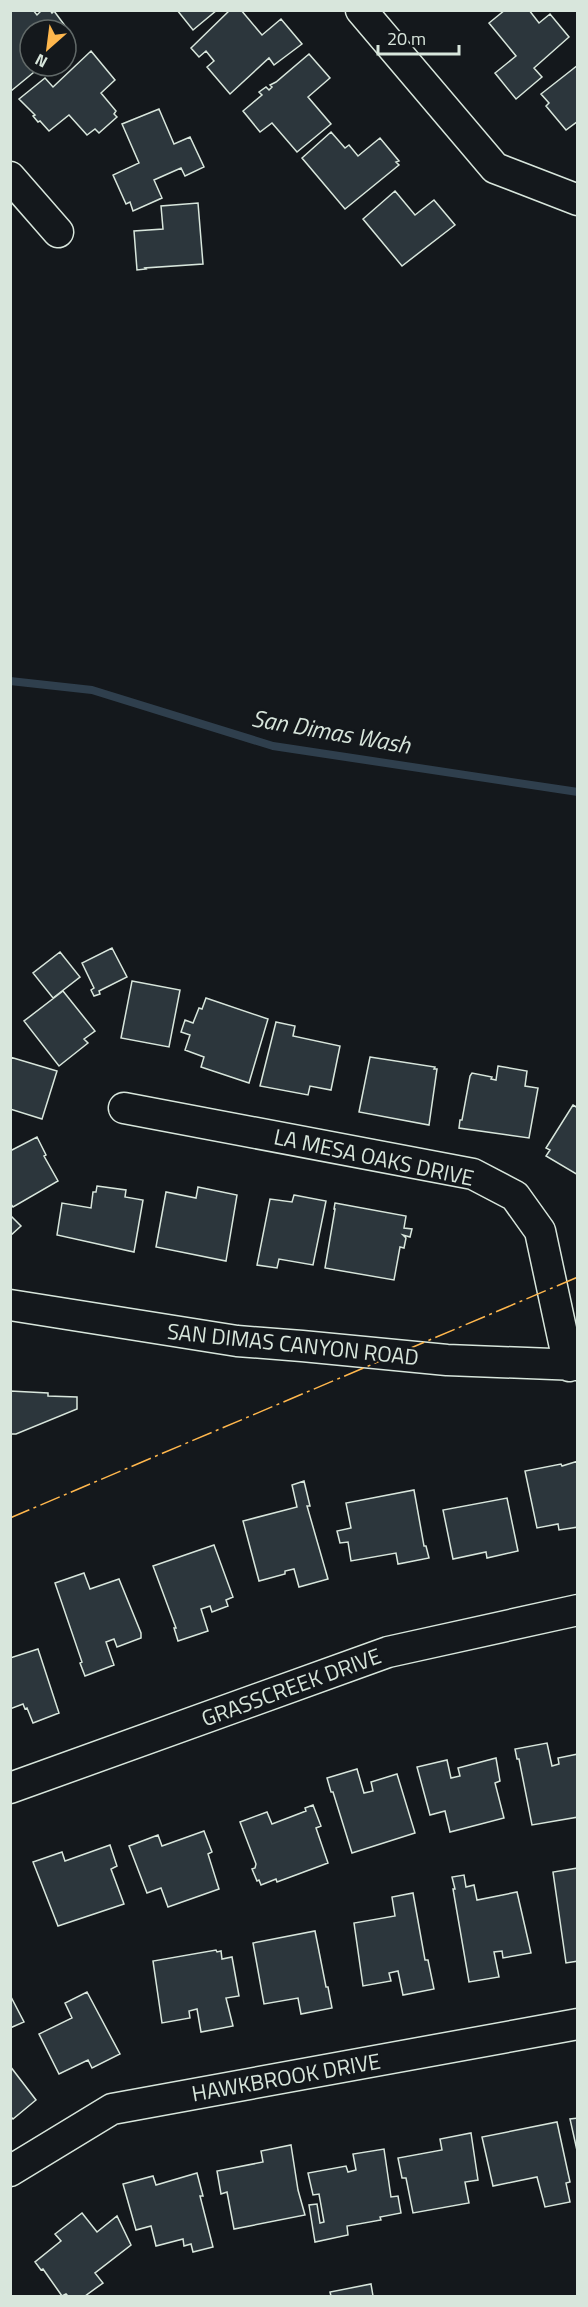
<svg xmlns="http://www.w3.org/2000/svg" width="588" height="2307" font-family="'Titillium Web',sans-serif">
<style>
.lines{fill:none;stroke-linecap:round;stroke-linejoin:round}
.stream{stroke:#2f3f4d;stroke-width:8}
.building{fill:#2c363c;stroke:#d8e6dc;stroke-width:1.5}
.minor-casing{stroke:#d8e6dc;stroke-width:33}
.minor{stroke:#14181c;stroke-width:30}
.power{stroke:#ffb74d;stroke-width:1.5;stroke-dasharray:21 4.5 3 4.5;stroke-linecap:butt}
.labels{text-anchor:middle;stroke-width:4.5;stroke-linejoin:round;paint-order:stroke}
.street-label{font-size:22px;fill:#d8e6dc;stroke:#14181c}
.water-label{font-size:24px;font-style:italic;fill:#d8e6dc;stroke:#14181c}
</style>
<rect width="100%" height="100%" fill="#14181c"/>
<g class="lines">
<path class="stream" d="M 10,681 L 92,690 L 273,746 L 578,792"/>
</g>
<path class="building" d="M 10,10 L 33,10 L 37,15 L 42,10 L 50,10 L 52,13 L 54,11 L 69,31 L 66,33 L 66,30 L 30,30 L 30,66 L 37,66 L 39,68 L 11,91 Z
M 177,10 L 217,10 L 193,30 Z
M 230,10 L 241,10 L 262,35 L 281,19 L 302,44 L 274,65 L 269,58 L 230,94 L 207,67 L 214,61 L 206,51 L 199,57 L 191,48 Z
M 505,10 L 529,10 L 539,23 L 550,14 L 569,37 L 534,68 L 542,77 L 516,99 L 495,73 L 516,56 L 489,23 Z
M 91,51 L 115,80 L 101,93 L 116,111 L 114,114 L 117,117 L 99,133 L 95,129 L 87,135 L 69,115 L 49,131 L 40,121 L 38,122 L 33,116 L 35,115 L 19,99 L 45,78 L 53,87 Z
M 309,54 L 330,78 L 308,97 L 331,124 L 297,152 L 272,123 L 260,132 L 243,111 L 262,95 L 259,92 L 266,87 L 269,90 L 272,87 L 270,85 L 276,82 Z
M 578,65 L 578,121 L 566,130 L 546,106 L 549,103 L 541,94 Z
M 159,109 L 174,144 L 190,137 L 204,167 L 185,176 L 181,168 L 154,180 L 162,198 L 133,211 L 130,202 L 126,204 L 113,175 L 139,163 L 122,124 Z
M 331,132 L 345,148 L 349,145 L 358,156 L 380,138 L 399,161 L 396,162 L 399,165 L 345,209 L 302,158 Z
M 395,191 L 415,215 L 434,200 L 455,225 L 402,266 L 363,219 Z
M 198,203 L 203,264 L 145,268 L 146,269 L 137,270 L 134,231 L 163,229 L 161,206 Z
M 112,948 L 127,977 L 99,991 L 100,994 L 94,996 L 91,990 L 94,988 L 82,963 Z
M 60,952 L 80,977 L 53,998 L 33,973 Z
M 132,981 L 180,990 L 169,1047 L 121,1038 Z
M 63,991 L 95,1031 L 84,1039 L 88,1043 L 59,1066 L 24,1021 Z
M 206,998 L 268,1019 L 249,1083 L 201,1067 L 204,1057 L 185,1050 L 190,1035 L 181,1032 L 185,1020 L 193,1023 L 199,1008 L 202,1009 Z
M 276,1022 L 295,1026 L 293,1036 L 340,1046 L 331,1090 L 310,1086 L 308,1095 L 260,1086 Z
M 10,1057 L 57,1071 L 42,1119 L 10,1109 Z
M 370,1057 L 435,1067 L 434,1069 L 437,1069 L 429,1125 L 359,1112 Z
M 498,1066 L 527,1071 L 525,1086 L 538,1088 L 529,1138 L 459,1128 L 460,1120 L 462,1120 L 470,1076 L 472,1073 L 492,1077 L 491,1079 L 496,1080 Z
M 573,1105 L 578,1108 L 578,1175 L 546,1156 L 550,1150 L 546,1148 Z
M 37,1137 L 46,1155 L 44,1156 L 58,1181 L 13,1207 L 10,1203 L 10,1151 Z
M 97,1186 L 126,1190 L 125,1197 L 143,1200 L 134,1252 L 57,1235 L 62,1203 L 91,1208 L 93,1192 L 96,1192 Z
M 198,1187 L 237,1195 L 226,1261 L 156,1247 L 166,1192 L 196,1198 Z
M 294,1195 L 326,1201 L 313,1265 L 279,1259 L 277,1268 L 257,1265 L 270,1199 L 292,1202 Z
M 335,1203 L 406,1216 L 404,1228 L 412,1229 L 410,1237 L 403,1235 L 406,1238 L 404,1248 L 400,1247 L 394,1280 L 325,1268 L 335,1209 L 334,1209 Z
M 10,1215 L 21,1226 L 10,1236 Z
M 10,1391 L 48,1393 L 48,1396 L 77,1397 L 77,1409 L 16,1434 L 10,1434 Z
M 578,1461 L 578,1527 L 559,1530 L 558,1524 L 537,1528 L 525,1471 L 561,1464 L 562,1466 Z
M 304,1481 L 310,1506 L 307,1506 L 328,1579 L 299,1587 L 294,1569 L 285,1571 L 285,1574 L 259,1581 L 243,1521 L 297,1507 L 292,1485 Z
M 414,1490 L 424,1546 L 426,1546 L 429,1558 L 398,1564 L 396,1553 L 351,1561 L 348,1542 L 340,1543 L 337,1531 L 351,1528 L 346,1503 Z
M 507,1498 L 518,1551 L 487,1558 L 486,1552 L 453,1559 L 443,1510 Z
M 214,1545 L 233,1597 L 226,1600 L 228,1606 L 212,1612 L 210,1606 L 201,1609 L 208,1631 L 178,1641 L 174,1628 L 176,1628 L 153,1566 Z
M 84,1573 L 90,1589 L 119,1579 L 141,1633 L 141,1638 L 117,1647 L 114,1639 L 106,1642 L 114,1665 L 85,1676 L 80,1663 L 82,1662 L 55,1583 Z
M 38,1649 L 59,1713 L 33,1723 L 27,1708 L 25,1709 L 23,1704 L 10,1709 L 10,1658 Z
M 547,1743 L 552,1766 L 559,1764 L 558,1758 L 578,1754 L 578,1817 L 532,1825 L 519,1759 L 517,1759 L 515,1749 Z
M 496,1758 L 500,1781 L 495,1783 L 504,1818 L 450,1832 L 445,1811 L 430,1815 L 417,1767 L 447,1760 L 451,1778 L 460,1776 L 458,1768 Z
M 357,1769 L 364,1793 L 373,1791 L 371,1782 L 397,1774 L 415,1833 L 352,1853 L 333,1792 L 331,1792 L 327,1778 Z
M 313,1805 L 321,1826 L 316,1828 L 328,1863 L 277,1882 L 276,1879 L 261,1885 L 259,1880 L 257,1881 L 252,1869 L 255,1868 L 256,1864 L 240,1822 L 267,1812 L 272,1824 L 306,1811 L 305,1808 Z
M 204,1831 L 212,1852 L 208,1854 L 219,1889 L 168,1907 L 161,1888 L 147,1893 L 129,1846 L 158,1835 L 162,1846 Z
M 110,1845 L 117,1866 L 111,1869 L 124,1904 L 58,1926 L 33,1862 L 62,1852 L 65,1861 Z
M 578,1868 L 578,1961 L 566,1963 L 553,1872 Z
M 464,1875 L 466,1887 L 474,1885 L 477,1900 L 517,1892 L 531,1953 L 503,1958 L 502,1951 L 494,1952 L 499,1977 L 469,1982 L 453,1889 L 455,1889 L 452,1877 Z
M 413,1893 L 425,1960 L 428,1960 L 434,1989 L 403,1995 L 398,1971 L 389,1973 L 391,1981 L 363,1986 L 354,1923 L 395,1916 L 392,1897 Z
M 315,1931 L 326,1987 L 328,1987 L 332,2008 L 301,2014 L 298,1998 L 264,2004 L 253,1943 Z
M 216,1950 L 217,1952 L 221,1951 L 222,1959 L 232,1957 L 239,1996 L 226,1998 L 233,2026 L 201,2032 L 197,2009 L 189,2011 L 190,2018 L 162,2023 L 153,1961 Z
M 87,1992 L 120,2054 L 92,2068 L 88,2060 L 59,2074 L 39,2034 L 72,2018 L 65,2003 Z
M 10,1995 L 24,2022 L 10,2028 Z
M 10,2066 L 36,2100 L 13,2119 L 10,2116 Z
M 578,2118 L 578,2155 L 570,2119 Z
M 557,2122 L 570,2182 L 566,2183 L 570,2202 L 545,2207 L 537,2177 L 493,2186 L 482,2137 Z
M 471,2133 L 478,2180 L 465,2182 L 469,2203 L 413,2213 L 406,2178 L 402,2178 L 398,2158 L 442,2150 L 440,2139 Z
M 291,2145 L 298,2190 L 305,2215 L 234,2229 L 227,2192 L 221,2194 L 217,2171 L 263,2162 L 261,2151 Z
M 384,2149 L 391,2197 L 398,2196 L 401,2213 L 380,2217 L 381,2220 L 347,2226 L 348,2235 L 315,2242 L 309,2205 L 317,2204 L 320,2223 L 324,2222 L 319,2194 L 313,2195 L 308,2173 L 346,2166 L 348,2172 L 356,2170 L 353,2154 Z
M 197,2173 L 203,2196 L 200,2196 L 213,2247 L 193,2252 L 191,2244 L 184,2246 L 183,2239 L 156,2246 L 151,2226 L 136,2230 L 123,2184 L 153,2176 L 156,2185 Z
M 82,2213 L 97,2232 L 117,2216 L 131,2245 L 95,2273 L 103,2283 L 85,2296 L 68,2296 L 66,2294 L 62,2296 L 43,2269 L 41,2270 L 35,2262 L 61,2241 L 55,2234 Z
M 371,2284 L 373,2296 L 331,2296 L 330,2292 Z"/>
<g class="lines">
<g class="minor-casing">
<path id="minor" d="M 361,10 L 495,168 L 578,200
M 10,177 L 58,232
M 124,1108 L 473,1174 L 515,1196 L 540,1231 L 569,1366
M 10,1305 L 237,1341 L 302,1346 L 447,1360 L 578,1365
M 10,1788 L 388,1652 L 578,1610
M 10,2171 L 112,2109 L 578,2024"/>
</g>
<use href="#minor" class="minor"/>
<path class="power" d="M 10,1518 L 578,1277"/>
</g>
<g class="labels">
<g class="street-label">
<text transform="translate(374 1157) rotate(12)" y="8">LA MESA OAKS DRIVE</text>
<text transform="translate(293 1344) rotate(6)" y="8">SAN DIMAS CANYON ROAD</text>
<text transform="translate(291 1687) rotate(-20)" y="8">GRASSCREEK DRIVE</text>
<text transform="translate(286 2077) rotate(-10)" y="8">HAWKBROOK DRIVE</text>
</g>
<g class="water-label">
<text transform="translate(331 732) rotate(10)" y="8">San Dimas Wash</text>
</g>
</g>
<rect width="588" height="2307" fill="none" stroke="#d8e6dc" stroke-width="24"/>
<g transform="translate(48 48) rotate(208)"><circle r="28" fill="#14181c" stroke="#626a69" stroke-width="1.5"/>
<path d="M0-4.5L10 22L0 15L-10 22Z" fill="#ffb74d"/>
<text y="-9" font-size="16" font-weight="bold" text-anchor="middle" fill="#d8e6dc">N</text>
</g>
<path d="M378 45v9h81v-9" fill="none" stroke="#d8e6dc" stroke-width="3"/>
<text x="387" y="45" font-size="18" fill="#d8e6dc" stroke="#14181c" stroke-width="4.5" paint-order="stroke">20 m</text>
</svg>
